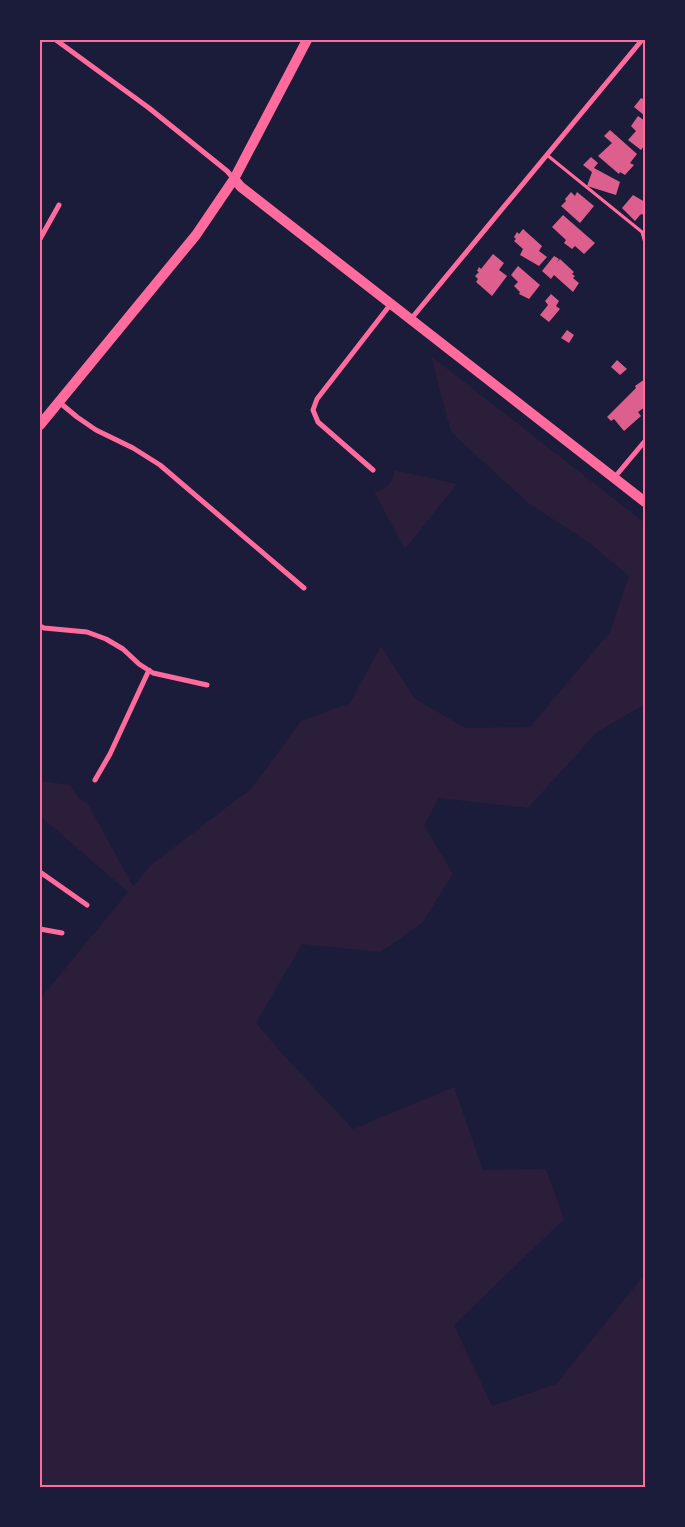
<svg xmlns="http://www.w3.org/2000/svg" width="685" height="1527" font-family="Manrope,sans-serif">
<style>
.green{fill:#2a1e3b}
.building{fill:#dd5f8e}
.lines{fill:none;stroke-linecap:round;stroke-linejoin:round}
.service{stroke:#ff6b9d;stroke-width:3}
.minor{stroke:#ff6b9d;stroke-width:5}
.secondary{stroke:#ff6b9d;stroke-width:10}
.neatline{fill:none;stroke:#ff6b9d;stroke-width:2}
</style>
<rect width="100%" height="100%" fill="#1b1b3a"/>
<path class="green" d="M 431,356 L 645,523 L 645,704 L 597,732 L 528,808 L 439,798 L 424,825 L 453,874 L 422,923 L 381,952 L 302,944 L 256,1023 L 287,1059 L 353,1129 L 454,1087 L 483,1170 L 546,1169 L 564,1219 L 454,1325 L 492,1406 L 556,1384 L 645,1274 L 645,1487 L 40,1487 L 40,999 L 128,892 L 40,816 L 40,781 L 70,785 L 78,797 L 88,804 L 133,886 L 151,865 L 252,788 L 301,721 L 350,703 L 381,646 L 415,699 L 466,728 L 530,727 L 610,632 L 629,576 L 588,542 L 528,503 L 451,432 Z
M 394,470 L 457,484 L 405,549 L 374,492 C 386,489 394,483 394,470 Z"/>
<path class="building" d="M 641,98 L 645,100 L 645,116 L 634,107 Z
M 638,116 L 645,121 L 645,147 L 644,146 L 641,150 L 628,140 L 636,131 L 631,126 Z
M 610,130 L 637,154 L 630,163 L 634,165 L 625,175 L 620,172 L 619,174 L 598,156 L 612,143 L 604,136 Z
M 591,157 L 598,163 L 594,168 L 620,182 L 616,195 L 587,186 L 592,172 L 583,165 Z
M 571,192 L 575,196 L 577,192 L 594,206 L 580,223 L 561,206 L 566,201 L 565,199 Z
M 633,195 L 645,202 L 645,216 L 642,214 L 640,215 L 635,221 L 622,208 Z
M 563,215 L 595,243 L 584,254 L 575,246 L 572,249 L 564,243 L 566,240 L 552,227 Z
M 523,229 L 542,246 L 539,251 L 547,257 L 539,266 L 520,255 L 523,249 L 514,241 L 516,239 L 514,237 L 517,232 L 519,234 Z
M 493,254 L 504,263 L 499,270 L 507,276 L 492,296 L 476,282 L 478,279 L 475,276 L 479,272 L 477,271 L 479,267 L 481,269 Z
M 554,256 L 559,259 L 557,262 L 560,259 L 574,272 L 572,274 L 575,276 L 573,278 L 579,283 L 573,292 L 554,275 L 551,279 L 542,271 Z
M 518,266 L 540,285 L 529,299 L 519,294 L 520,292 L 514,286 L 518,282 L 511,275 Z
M 551,294 L 559,301 L 556,306 L 560,309 L 549,322 L 540,315 L 548,305 L 545,301 Z
M 567,330 L 574,335 L 569,343 L 561,338 Z
M 617,360 L 627,369 L 620,375 L 611,367 Z
M 645,379 L 645,407 L 638,412 L 641,416 L 624,431 L 614,419 L 611,421 L 607,417 L 636,388 L 635,386 Z"/>
<g class="lines">
<path class="service" d="M 547,155 L 642,232 L 645,243"/>
<path class="minor" d="M 56,40 L 149,108 L 227,171 L 234,179
M 40,239 L 59,205
M 411,319 L 642,40
M 59,402 L 77,417 L 96,430 L 133,448 L 160,465 L 304,588
M 373,470 L 318,422 L 313,410 L 317,399 L 390,305
M 614,478 L 645,441
M 40,626 L 44,628 L 87,632 L 106,639 L 123,649 L 139,664 L 153,673 L 207,685
M 95,780 L 110,754 L 149,670
M 40,872 L 87,905
M 40,929 L 62,933"/>
<path class="secondary" d="M 234,179 L 241,187 L 645,502
M 40,425 L 196,235 L 234,179 L 307,40"/>
</g>
<rect width="685" height="1527" fill="none" stroke="#1b1b3a" stroke-width="82"/>
<rect x="41" y="41" width="603" height="1445" class="neatline"/>
</svg>
